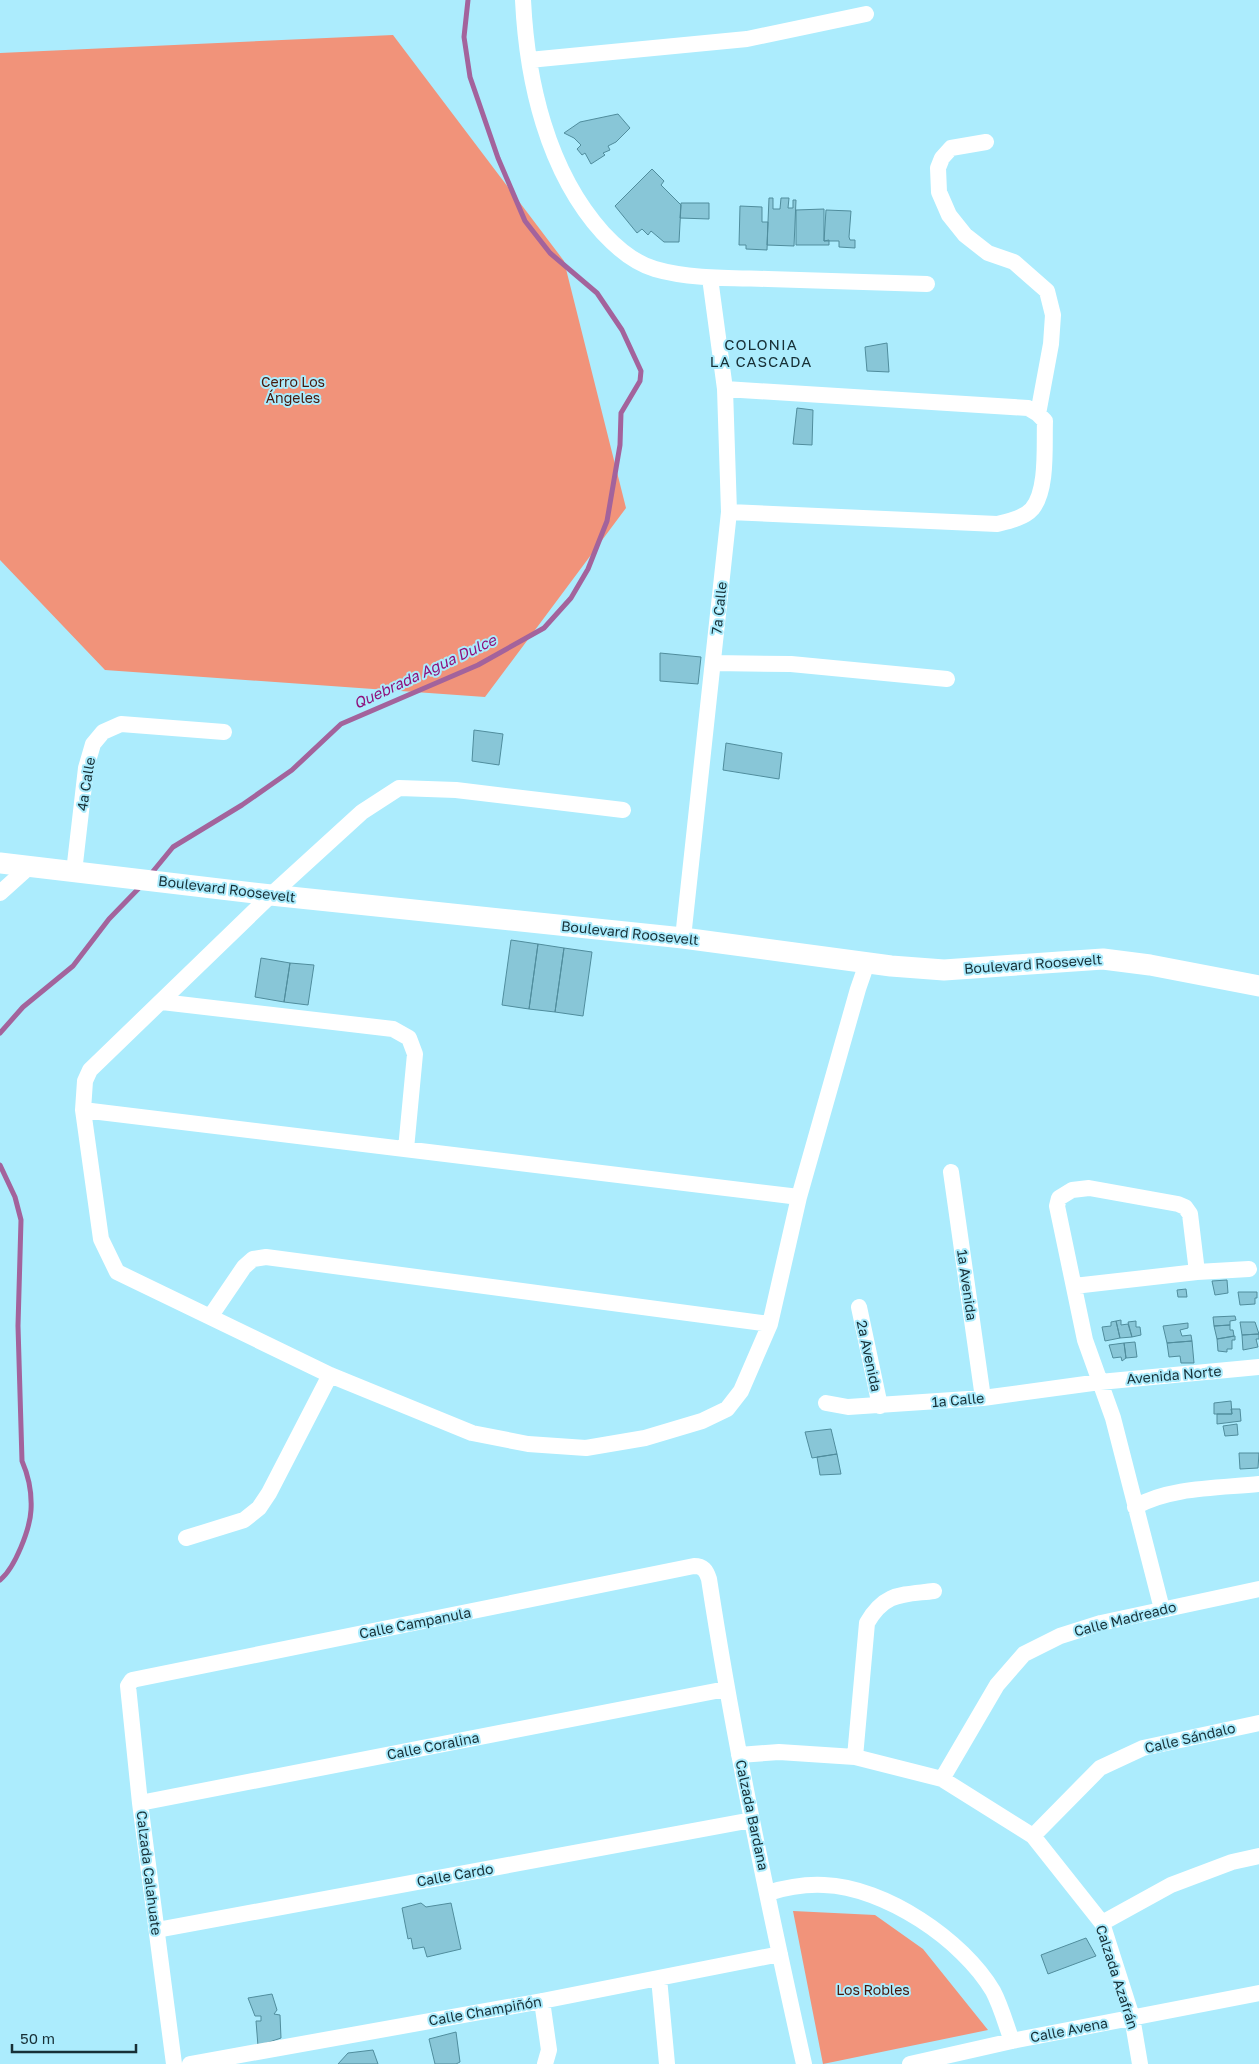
<svg xmlns="http://www.w3.org/2000/svg" width="1259" height="2064" font-family="'Golos Text',sans-serif">
<style>
.green{fill:#f1937a}
.lines{fill:none;stroke-linecap:round;stroke-linejoin:round}
.stream{stroke:#a3639c;stroke-width:5}
.building{fill:#88c6d7;stroke:#508d9d}
.minor{stroke:#fff;stroke-width:16}
.major{stroke:#fff;stroke-width:21}
.labels{text-anchor:middle;stroke-width:4;stroke-linejoin:round;paint-order:stroke}
.park-label{font-size:14px;fill:#47180c;stroke:#acecfd}
.street-label{font-size:14px;fill:#173037;stroke:#acecfd}
.neighbourhood-label{font-size:15px;letter-spacing:1px;fill:#173037;stroke:#acecfd}
.water-label{font-size:15px;font-style:italic;fill:#8f117c;stroke:#acecfd}
</style>
<rect width="100%" height="100%" fill="#acecfd"/>
<path class="green" d="M 393,35 L 564,261 L 626,508 L 485,697 L 105,670 L 0,560 L 0,53 Z
M 793,1911 L 875,1915 L 923,1949 L 988,2030 L 823,2064 Z"/>
<g class="lines">
<path class="stream" d="M 150,875 L 173,847 L 242,805 L 292,770 L 341,724 L 478,665 L 544,628 L 571,598 L 588,569 L 607,521 L 620,445 L 621,413 L 640,381 L 641,371 L 622,330 L 597,293 L 550,253 L 525,221 L 498,158 L 470,77 L 464,37 L 468,0
M 0,1033 L 23,1007 L 73,966 L 109,919 L 141,886
M 0,1165 L 15,1197 L 21,1220 L 18,1326 L 22,1461 C 29,1477 32,1493 31,1510 C 30,1529 15,1568 0,1580"/>
</g>
<path class="building" d="M 618,114 L 630,128 L 616,142 L 608,146 L 610,150 L 603,153 L 605,155 L 591,164 L 585,153 L 582,155 L 577,149 L 581,145 L 574,138 L 564,133 L 580,122 Z
M 652,169 L 664,181 L 661,185 L 681,205 L 679,242 L 664,242 L 651,231 L 648,235 L 642,229 L 637,233 L 615,206 Z
M 769,198 L 773,198 L 773,209 L 780,209 L 781,198 L 789,198 L 788,208 L 793,208 L 793,200 L 796,200 L 794,246 L 767,245 Z
M 681,203 L 709,203 L 709,219 L 680,218 Z
M 740,206 L 762,207 L 762,222 L 768,222 L 767,250 L 746,249 L 746,245 L 739,245 Z
M 824,209 L 824,241 L 829,240 L 829,245 L 796,245 L 796,210 Z
M 826,210 L 851,211 L 849,237 L 850,240 L 855,240 L 855,248 L 839,247 L 839,241 L 824,241 Z
M 887,343 L 889,372 L 867,371 L 865,347 Z
M 797,408 L 813,410 L 812,445 L 793,444 Z
M 660,653 L 701,657 L 698,684 L 660,681 Z
M 474,730 L 503,734 L 499,765 L 472,761 Z
M 726,743 L 782,753 L 779,779 L 723,770 Z
M 511,940 L 538,944 L 529,1009 L 502,1005 Z
M 538,944 L 564,948 L 555,1012 L 529,1009 Z
M 564,948 L 592,952 L 583,1016 L 555,1012 Z
M 261,958 L 290,963 L 284,1002 L 255,997 Z
M 290,963 L 314,965 L 308,1005 L 284,1002 Z
M 1227,1280 L 1228,1293 L 1215,1295 L 1212,1281 Z
M 1186,1289 L 1187,1297 L 1178,1297 L 1177,1290 Z
M 1238,1292 L 1257,1292 L 1257,1298 L 1255,1298 L 1255,1304 L 1240,1305 Z
M 1235,1316 L 1236,1320 L 1230,1321 L 1230,1325 L 1214,1326 L 1213,1317 Z
M 1121,1320 L 1121,1325 L 1128,1324 L 1132,1337 L 1120,1338 L 1116,1321 Z
M 1116,1321 L 1120,1338 L 1105,1341 L 1102,1327 L 1111,1326 L 1111,1322 Z
M 1136,1321 L 1136,1327 L 1140,1327 L 1141,1335 L 1132,1337 L 1128,1322 Z
M 1240,1322 L 1255,1322 L 1259,1334 L 1242,1335 Z
M 1188,1323 L 1188,1328 L 1180,1330 L 1182,1336 L 1191,1335 L 1192,1341 L 1167,1343 L 1163,1326 Z
M 1230,1325 L 1230,1330 L 1233,1330 L 1234,1336 L 1217,1339 L 1214,1326 Z
M 1259,1334 L 1259,1339 L 1256,1339 L 1258,1347 L 1243,1350 L 1242,1335 Z
M 1235,1336 L 1235,1340 L 1232,1340 L 1232,1349 L 1227,1349 L 1227,1352 L 1218,1351 L 1217,1339 Z
M 1192,1341 L 1194,1363 L 1181,1363 L 1180,1356 L 1169,1357 L 1167,1343 Z
M 1135,1342 L 1137,1357 L 1126,1358 L 1124,1343 Z
M 1124,1343 L 1126,1358 L 1122,1361 L 1121,1357 L 1113,1358 L 1109,1345 Z
M 1231,1401 L 1232,1414 L 1214,1414 L 1214,1403 Z
M 1231,1409 L 1240,1409 L 1241,1421 L 1217,1424 L 1217,1414 L 1232,1414 Z
M 1237,1424 L 1238,1435 L 1225,1436 L 1223,1426 Z
M 831,1429 L 837,1454 L 812,1458 L 805,1432 Z
M 1239,1453 L 1259,1453 L 1258,1468 L 1240,1469 Z
M 837,1454 L 841,1474 L 820,1475 L 817,1457 Z
M 421,1903 L 426,1907 L 451,1903 L 461,1949 L 427,1957 L 424,1947 L 413,1949 L 411,1938 L 408,1939 L 402,1908 Z
M 1086,1938 L 1096,1956 L 1048,1974 L 1041,1955 Z
M 272,1994 L 277,2010 L 274,2014 L 280,2015 L 281,2038 L 258,2046 L 256,2021 L 261,2021 L 261,2016 L 255,2016 L 248,1998 Z
M 456,2032 L 460,2062 L 456,2064 L 435,2064 L 429,2039 Z
M 373,2050 L 378,2064 L 338,2064 L 348,2053 Z"/>
<g class="lines">
<path class="minor" d="M 523,0 C 527,81 547,171 603,233 C 617,248 634,263 655,269 C 689,279 732,278 768,279 C 821,281 874,282 927,284
M 529,60 L 747,39 L 866,14
M 986,142 L 951,148 L 942,158 L 938,168 L 939,192 L 949,215 L 965,235 L 988,253 L 1014,262 L 1047,291 L 1053,315 L 1051,344 L 1038,414
M 725,389 L 1028,408 L 1038,414 L 1045,421 C 1044,445 1048,490 1032,509 C 1024,518 1009,521 997,524 L 729,512
M 713,663 L 791,664 L 947,679
M 623,810 L 456,790 L 399,788 L 362,812 L 271,895 L 90,1070 L 85,1081 L 83,1110 L 101,1239 L 117,1272 L 330,1375 L 472,1433 L 528,1444 L 586,1448 L 645,1438 L 702,1421 L 727,1409 L 741,1391 L 770,1324 L 799,1197 L 858,989 L 867,963
M 74,872 L 86,768 L 93,744 L 103,732 L 121,724 L 224,732
M 0,893 L 30,866
M 683,938 L 729,512 L 725,389 L 710,278
M 162,1002 L 393,1029 L 409,1038 L 415,1054 L 406,1149
M 83,1110 L 799,1197
M 951,1172 L 983,1398
M 1074,1286 L 1197,1272 L 1249,1269
M 859,1307 L 880,1406
M 210,1317 L 244,1267 L 253,1259 L 266,1257 L 770,1324
M 826,1403 L 848,1407 L 983,1398 L 1100,1382 L 1259,1367
M 1135,1507 C 1168,1487 1221,1488 1259,1484
M 186,1538 L 244,1520 L 259,1508 L 269,1493 L 330,1375
M 1162,1609 L 1113,1418 L 1085,1340 L 1057,1206 L 1059,1198 L 1072,1190 L 1089,1188 L 1178,1204 L 1185,1207 L 1190,1214 L 1197,1272
M 739,1755 L 779,1752 L 855,1757 L 942,1779 L 1033,1836 L 1102,1923 L 1132,2017 L 1140,2064
M 855,1757 L 867,1623 C 885,1592 902,1595 934,1591
M 942,1779 L 997,1685 L 1024,1654 L 1060,1636 L 1101,1623 L 1259,1589
M 140,1803 L 726,1689
M 1033,1836 L 1100,1768 L 1143,1748 L 1259,1723
M 768,1893 C 787,1887 804,1884 824,1885 C 885,1887 963,1940 993,1991 C 1001,2006 1006,2025 1012,2041
M 1102,1923 L 1171,1885 L 1232,1862 L 1259,1856
M 157,1930 L 752,1820
M 659,1978 L 667,2064
M 542,2001 L 549,2050 L 545,2064
M 174,2064 L 140,1803 L 128,1686 L 132,1680 L 694,1566 C 703,1566 706,1570 709,1579 C 734,1742 768,1903 804,2064
M 190,2064 L 542,2001 L 780,1954
M 910,2064 L 1012,2041 L 1259,1993"/>
<path class="major" d="M 0,863 L 271,895 L 683,938 L 891,966 L 944,970 L 1103,959 L 1150,965 L 1259,986"/>
</g>
<g class="labels">
<g class="park-label">
<text x="293" y="387">Cerro Los<tspan x="293" dy="16">Ángeles</tspan></text>
<text x="873" y="1995">Los Robles</text>
</g>
<g class="street-label">
<text transform="translate(719 608) rotate(-84)" y="5">7a Calle</text>
<text transform="translate(86 784) rotate(-81)" y="5">4a Calle</text>
<text transform="translate(227 889) rotate(7)" y="5">Boulevard Roosevelt</text>
<text transform="translate(630 933) rotate(6)" y="5">Boulevard Roosevelt</text>
<text transform="translate(1033 964) rotate(-4)" y="5">Boulevard Roosevelt</text>
<text transform="translate(967 1285) rotate(82)" y="5">1a Avenida</text>
<text transform="translate(869 1356) rotate(78)" y="5">2a Avenida</text>
<text transform="translate(1174 1375) rotate(-5)" y="5">Avenida Norte</text>
<text transform="translate(958 1400) rotate(-5)" y="5">1a Calle</text>
<text transform="translate(1125 1619) rotate(-14)" y="5">Calle Madreado</text>
<text transform="translate(415 1623) rotate(-11)" y="5">Calle Campanula</text>
<text transform="translate(1190 1738) rotate(-13)" y="5">Calle Sándalo</text>
<text transform="translate(433 1746) rotate(-11)" y="5">Calle Coralina</text>
<text transform="translate(752 1815) rotate(78)" y="5">Calzada Bardana</text>
<text transform="translate(149 1873) rotate(83)" y="5">Calzada Calahuate</text>
<text transform="translate(455 1875) rotate(-10)" y="5">Calle Cardo</text>
<text transform="translate(1117 1977) rotate(72)" y="5">Calzada Azafrán</text>
<text transform="translate(485 2011) rotate(-10)" y="5">Calle Champiñón</text>
<text transform="translate(1069 2030) rotate(-11)" y="5">Calle Avena</text>
</g>
<g class="neighbourhood-label">
<text x="761" y="350">COLONIA<tspan x="761" dy="17">LA CASCADA</tspan></text>
</g>
<g class="water-label">
<text transform="translate(425 672) rotate(-25)" y="5">Quebrada Agua Dulce</text>
</g>
</g>
<path d="M12 2044v8h124v-8" fill="none" stroke="#173037" stroke-width="2.5"/>
<text x="20" y="2044" font-size="15" fill="#173037" stroke="#acecfd" stroke-width="4" paint-order="stroke">50 m</text>
</svg>
